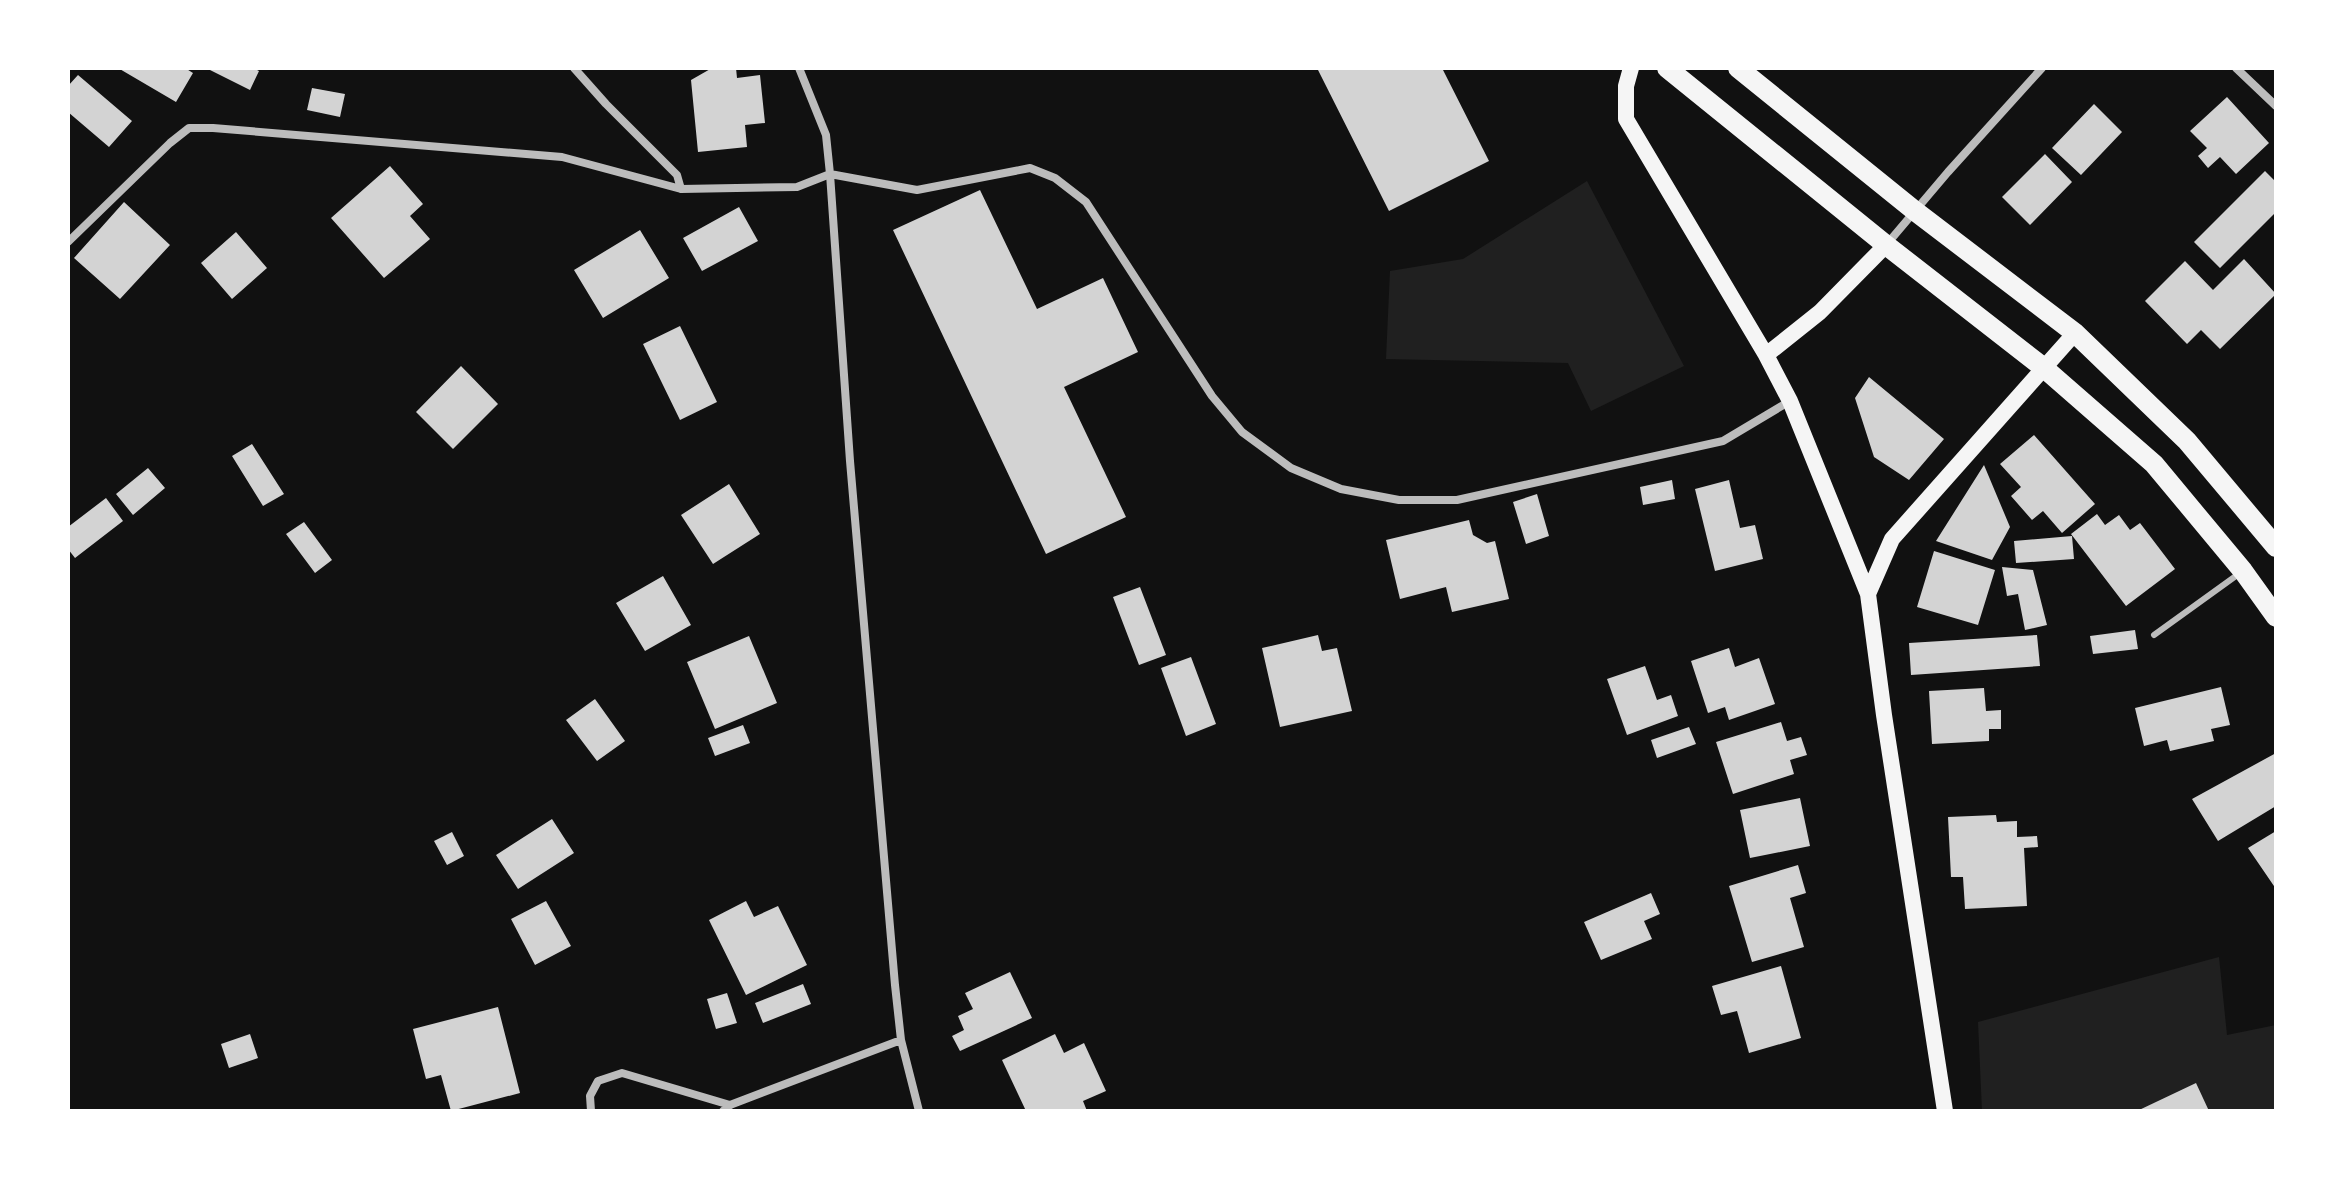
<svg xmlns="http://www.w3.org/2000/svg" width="2344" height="1179" font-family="'Source Sans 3',sans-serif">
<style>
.green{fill:#202020}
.building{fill:#d3d3d3}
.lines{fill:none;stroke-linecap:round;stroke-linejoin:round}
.service{stroke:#bcbcbc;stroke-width:6}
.minor{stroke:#bcbcbc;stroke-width:8}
.secondary{stroke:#f5f5f5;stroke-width:16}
.primary{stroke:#f5f5f5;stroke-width:20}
</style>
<rect width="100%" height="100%" fill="#111"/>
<path class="green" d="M 1587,181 L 1684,366 L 1591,411 L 1568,363 L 1386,359 L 1390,271 L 1463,259 Z
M 2219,957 L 2227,1035 L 2276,1025 L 2276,1111 L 1982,1111 L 1978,1022 Z"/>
<path class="building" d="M 118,68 L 185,68 L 193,73 L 176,102 Z
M 206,68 L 253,68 L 259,71 L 250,90 Z
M 712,68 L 736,68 L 737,78 L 760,75 L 765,123 L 745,125 L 747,147 L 698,152 L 691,80 Z
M 1317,68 L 1442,68 L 1489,161 L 1389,211 Z
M 78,75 L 132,121 L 109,147 L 68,112 L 68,86 Z
M 312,88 L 345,94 L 340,117 L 307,110 Z
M 2227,97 L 2269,143 L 2236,174 L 2220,157 L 2208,168 L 2198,156 L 2207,148 L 2190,131 Z
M 2094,104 L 2122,132 L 2081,175 L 2052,148 Z
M 2045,154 L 2072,182 L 2030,225 L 2002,197 Z
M 390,166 L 423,204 L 410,216 L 430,239 L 384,278 L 331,218 Z
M 2265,171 L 2276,182 L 2276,212 L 2220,268 L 2194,242 Z
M 980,190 L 1037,309 L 1103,278 L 1138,352 L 1064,387 L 1126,517 L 1046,554 L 893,230 Z
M 124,202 L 170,245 L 120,299 L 74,258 Z
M 739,207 L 758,241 L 702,271 L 683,238 Z
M 640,230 L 669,278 L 603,318 L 574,270 Z
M 236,232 L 267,268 L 232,299 L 201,263 Z
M 2244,259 L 2276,294 L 2220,349 L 2201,330 L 2187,344 L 2145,301 L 2185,261 L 2213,290 Z
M 680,326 L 717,402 L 680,420 L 643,344 Z
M 461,366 L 498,404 L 453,449 L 416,412 Z
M 1869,377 L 1944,439 L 1909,480 L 1874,457 L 1855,398 Z
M 2034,435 L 2095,504 L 2062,533 L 2043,511 L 2032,520 L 2011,496 L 2021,487 L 2000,464 Z
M 252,444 L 284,494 L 263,506 L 232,456 Z
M 1984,465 L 2010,527 L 1992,560 L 1936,541 Z
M 148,468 L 165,488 L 133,515 L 116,494 Z
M 1672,480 L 1675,499 L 1643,505 L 1640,487 Z
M 1729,480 L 1740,528 L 1755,525 L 1763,559 L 1715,571 L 1695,489 Z
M 729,484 L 760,534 L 713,564 L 681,515 Z
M 1537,494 L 1549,536 L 1526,544 L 1513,502 Z
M 106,498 L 123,521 L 75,558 L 68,549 L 68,527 Z
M 2097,514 L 2105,525 L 2119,515 L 2130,530 L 2140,523 L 2175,569 L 2126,606 L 2071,534 Z
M 1469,520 L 1473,535 L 1487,543 L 1495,541 L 1509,599 L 1452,612 L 1446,587 L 1400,599 L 1386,540 Z
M 304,522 L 332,560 L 315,573 L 286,534 Z
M 2072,536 L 2074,559 L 2016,563 L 2014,541 Z
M 1934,551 L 1995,570 L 1978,625 L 1917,607 Z
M 2002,567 L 2033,570 L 2047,625 L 2025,630 L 2018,594 L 2007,596 Z
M 663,576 L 691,625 L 645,651 L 616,603 Z
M 1140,587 L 1166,655 L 1139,665 L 1113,597 Z
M 2135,630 L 2138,649 L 2093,654 L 2090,636 Z
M 1318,635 L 1322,651 L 1337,648 L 1352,711 L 1280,727 L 1262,648 Z
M 2037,635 L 2040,666 L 1911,675 L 1909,643 Z
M 749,636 L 777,703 L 715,729 L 687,662 Z
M 1729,648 L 1735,667 L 1759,658 L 1775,704 L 1729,720 L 1725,707 L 1708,713 L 1691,661 Z
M 1191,657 L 1216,724 L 1186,736 L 1161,668 Z
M 1645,666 L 1657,700 L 1671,695 L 1678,716 L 1627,735 L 1607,679 Z
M 2221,687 L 2230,725 L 2211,729 L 2214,741 L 2170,751 L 2167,740 L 2144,746 L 2135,708 Z
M 1984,688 L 1986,711 L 2001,710 L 2001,729 L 1989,729 L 1989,741 L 1932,744 L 1929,691 Z
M 595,699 L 625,741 L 597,761 L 566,720 Z
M 1781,722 L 1787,741 L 1801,737 L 1807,755 L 1790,760 L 1794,774 L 1733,794 L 1716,742 Z
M 743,725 L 750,743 L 715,756 L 708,738 Z
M 1689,727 L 1696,744 L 1657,758 L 1651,740 Z
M 2276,753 L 2276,806 L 2218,841 L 2192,799 Z
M 1800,798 L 1810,846 L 1750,858 L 1740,810 Z
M 1996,815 L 1997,822 L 2017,821 L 2017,837 L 2037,836 L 2038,847 L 2024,848 L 2027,906 L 1965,909 L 1963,877 L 1951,877 L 1948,817 Z
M 552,819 L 574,853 L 518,889 L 496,855 Z
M 2276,831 L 2276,889 L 2248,848 Z
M 452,832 L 464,856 L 447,865 L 434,841 Z
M 1798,865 L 1806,893 L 1790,898 L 1804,947 L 1752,962 L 1729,886 Z
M 1651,893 L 1660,914 L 1644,921 L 1652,939 L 1601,960 L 1584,922 Z
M 546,901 L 571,946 L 535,965 L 511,919 Z
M 746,901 L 754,917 L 778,906 L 807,965 L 746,995 L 709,920 Z
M 1781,966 L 1801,1038 L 1749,1053 L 1737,1011 L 1721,1015 L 1712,986 Z
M 1010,972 L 1032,1018 L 960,1051 L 952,1036 L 964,1030 L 958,1016 L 973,1009 L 965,993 Z
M 803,984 L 811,1004 L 763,1023 L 755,1003 Z
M 727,993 L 737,1023 L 716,1029 L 707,999 Z
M 498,1007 L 520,1093 L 451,1111 L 441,1075 L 426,1079 L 413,1029 Z
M 250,1034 L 258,1058 L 229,1068 L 221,1044 Z
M 1055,1034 L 1064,1053 L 1084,1043 L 1106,1091 L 1083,1101 L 1087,1111 L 1026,1111 L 1002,1060 Z
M 2196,1083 L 2209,1111 L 2137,1111 Z"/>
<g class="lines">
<path class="service" d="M 2154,635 L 2240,573"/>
<path class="minor" d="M 574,68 L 606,104 L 677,175 L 681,189
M 799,68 L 826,135 L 830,174 L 850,461 L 895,985 L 901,1040 L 919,1111
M 2236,68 L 2276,106
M 68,242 L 170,143 L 189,128 L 213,128 L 562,157 L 681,189 L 797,187 L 830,174 L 917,190 L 1030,168 L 1055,178 L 1086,202 L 1212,396 L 1242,432 L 1291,468 L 1341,489 L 1399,500 L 1457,500 L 1723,441 L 1790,401
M 1887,244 L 1948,172 L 2042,68
M 591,1111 L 590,1096 L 598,1081 L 622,1073 L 730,1105
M 723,1111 L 730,1105 L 901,1040"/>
<path class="secondary" d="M 1631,68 L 1626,86 L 1626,119 L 1766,355 L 1790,401 L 1868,594 L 1884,715 L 1945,1111
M 1766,355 L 1820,312 L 1886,245
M 1868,594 L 1892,539 L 2075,333"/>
<path class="primary" d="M 1667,68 L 1886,245 L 2044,368 L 2154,464 L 2243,571 L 2276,617
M 1738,68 L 1915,211 L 2075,333 L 2187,441 L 2276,547"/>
</g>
<rect width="2344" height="1179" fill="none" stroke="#ffffff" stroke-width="140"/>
</svg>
